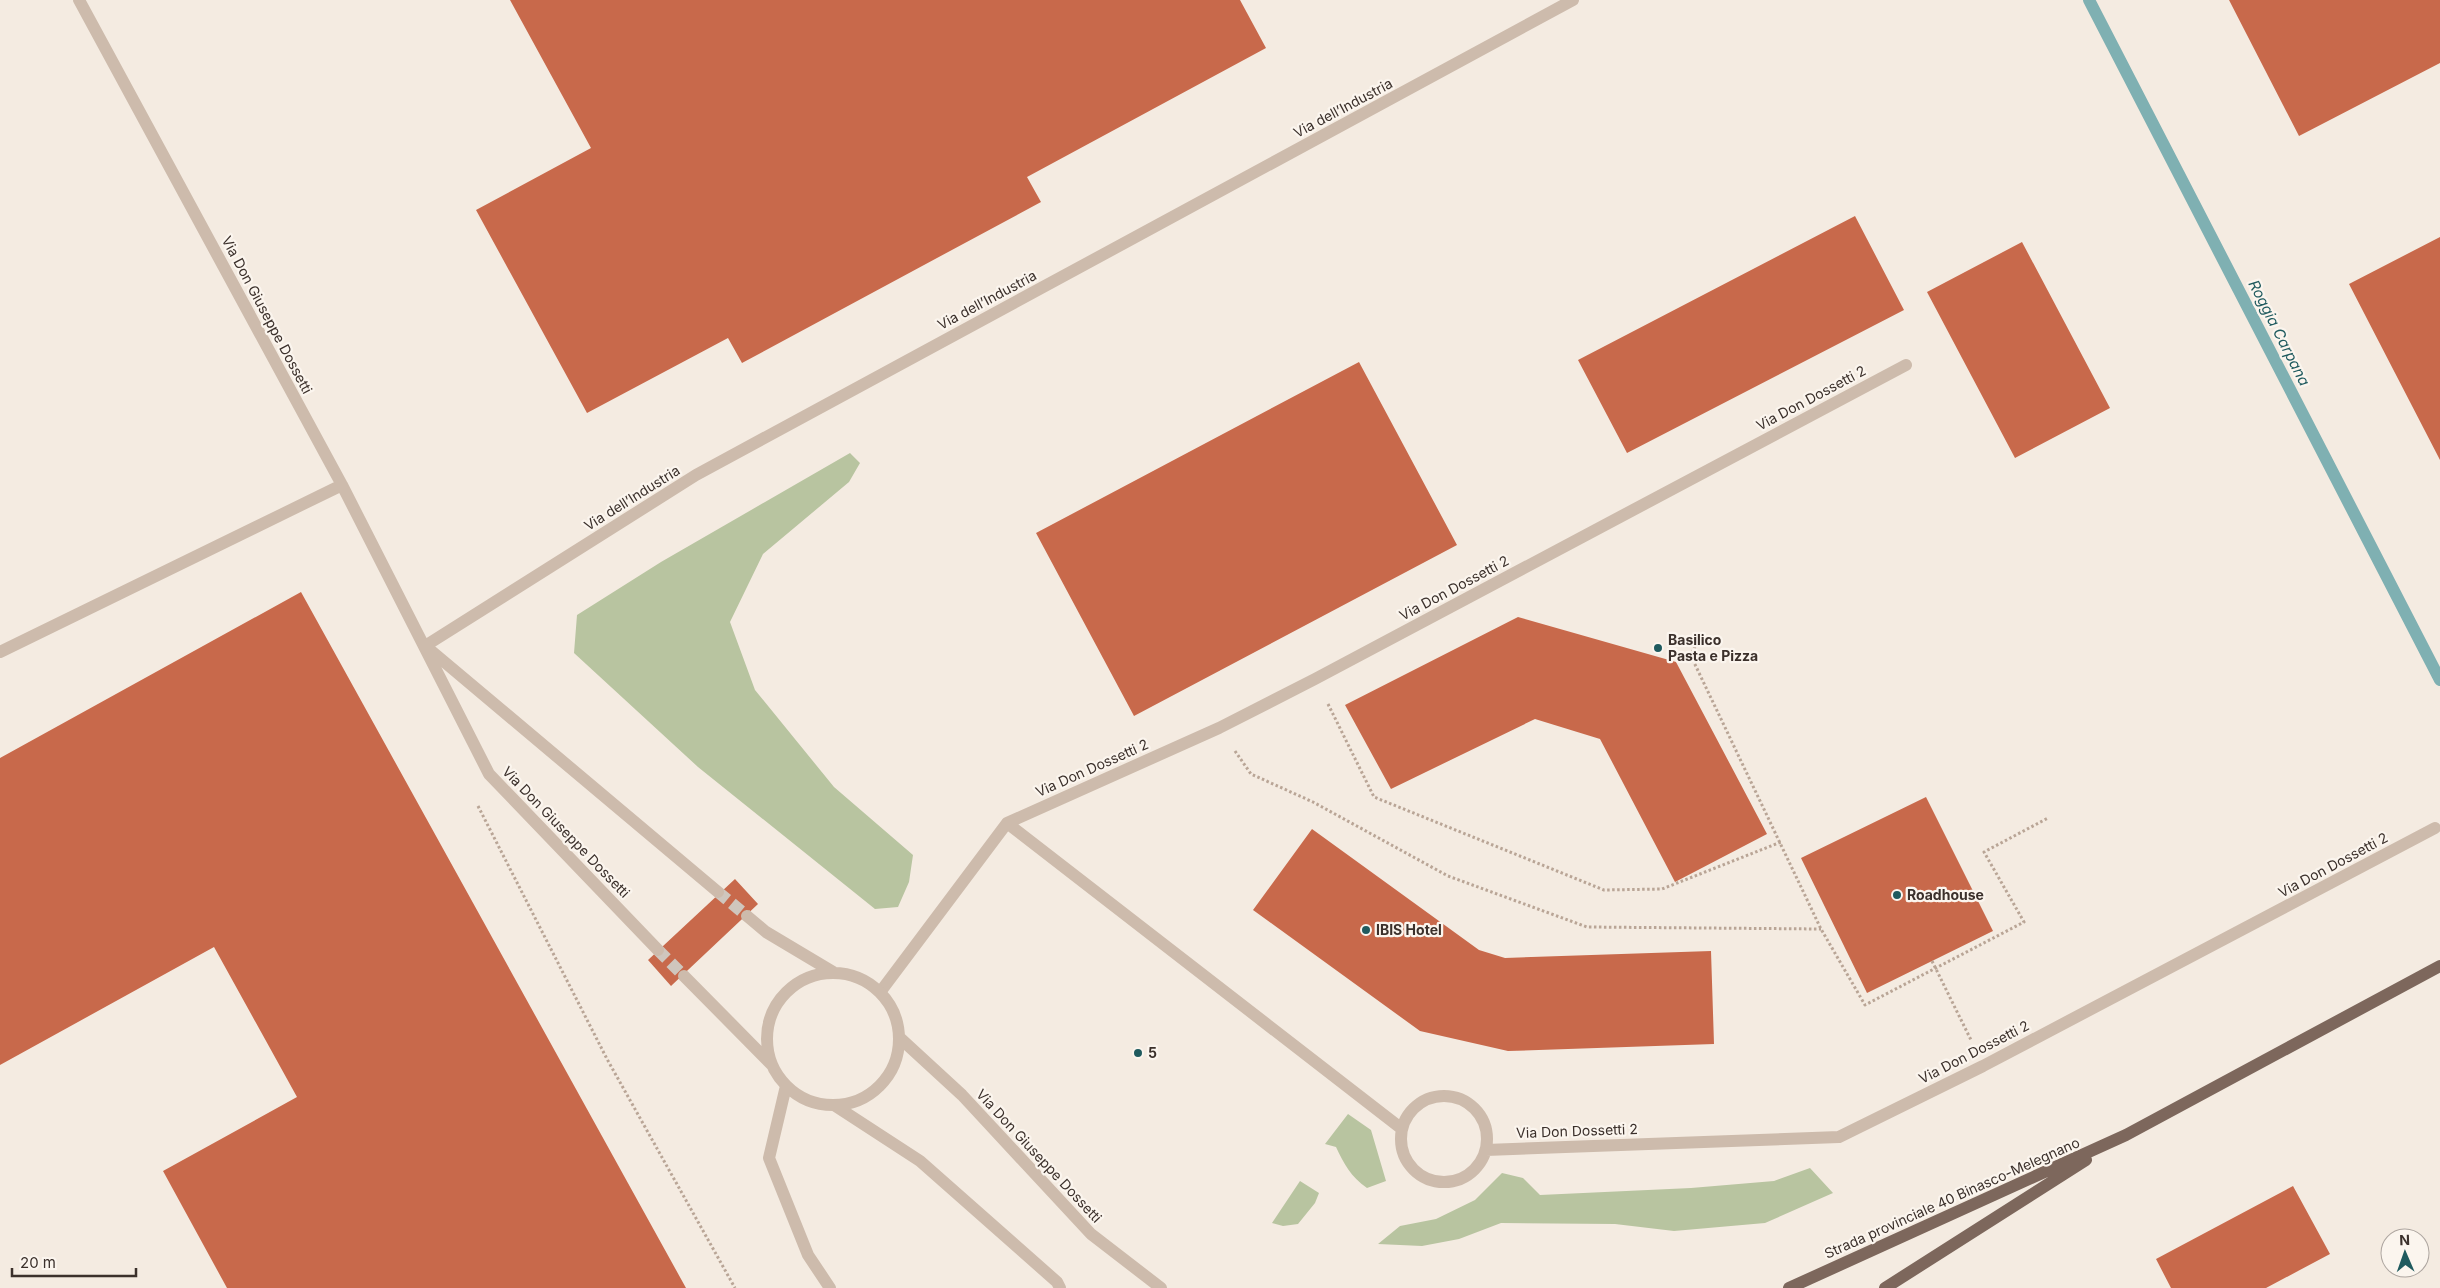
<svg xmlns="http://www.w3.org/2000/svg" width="2440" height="1288" font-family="Inter,sans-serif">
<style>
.green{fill:#b8c4a0}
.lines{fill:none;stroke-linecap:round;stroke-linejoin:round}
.stream{stroke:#7fb0b2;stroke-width:12}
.building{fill:#c8694b}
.minor-tunnel{stroke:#cfc6bd;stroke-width:12;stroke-dasharray:12 6;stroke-linecap:butt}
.path{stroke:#b9a596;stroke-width:3;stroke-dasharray:2.5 2.5;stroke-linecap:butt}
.service{stroke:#cdbbac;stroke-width:12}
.minor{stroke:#cdbbac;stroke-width:12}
.primary{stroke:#7d675c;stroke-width:12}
.poi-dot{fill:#1f5a5e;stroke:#fbf5ee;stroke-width:2}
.labels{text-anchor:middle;stroke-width:4.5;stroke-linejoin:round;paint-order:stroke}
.street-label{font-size:14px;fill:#3b302b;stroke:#fbf5ee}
.poi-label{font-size:14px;font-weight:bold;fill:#3b302b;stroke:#fbf5ee;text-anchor:start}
.water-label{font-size:15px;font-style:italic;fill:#1f5a5e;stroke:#fbf5ee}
</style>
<rect width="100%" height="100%" fill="#f4ebe1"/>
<path class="green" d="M 850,453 L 860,463 L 849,482 L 763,554 L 730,622 L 755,690 L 834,787 L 913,855 L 909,882 L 898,907 L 875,909 L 698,767 L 574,653 L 577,615 L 661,562 Z
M 1348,1114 L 1371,1130 L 1386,1181 L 1367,1188 C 1351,1177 1344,1164 1336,1147 L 1325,1144 Z
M 1810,1168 L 1833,1193 L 1765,1223 L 1674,1231 L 1615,1224 L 1501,1223 L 1459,1239 L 1422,1246 L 1378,1244 L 1400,1226 L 1436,1219 L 1475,1200 L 1502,1173 L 1523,1178 L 1540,1195 L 1691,1188 L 1774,1181 Z
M 1300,1181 L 1319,1193 L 1315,1203 L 1298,1224 L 1283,1226 L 1272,1223 Z"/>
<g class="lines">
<path class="stream" d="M 2089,0 L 2440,680"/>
</g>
<path class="building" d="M 510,0 L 1240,0 L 1266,48 L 1027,177 L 1041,202 L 742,363 L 728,338 L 587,413 L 476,210 L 591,148 Z
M 2229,0 L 2440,0 L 2440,63 L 2299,136 Z
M 1855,216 L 1904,310 L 1627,453 L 1578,360 Z
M 2440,237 L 2440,460 L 2349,284 Z
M 2022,242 L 2110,408 L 2015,458 L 1927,292 Z
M 1359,362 L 1457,545 L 1134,716 L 1036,533 Z
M 301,592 L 686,1288 L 227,1288 L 163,1171 L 297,1097 L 214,947 L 0,1065 L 0,758 Z
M 1518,617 L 1676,662 L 1767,834 L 1675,882 L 1600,739 L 1535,719 L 1391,789 L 1345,705 Z
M 1926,797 L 1993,931 L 1867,993 L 1801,858 Z
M 1312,829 L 1479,950 L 1505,958 L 1711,951 L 1714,1044 L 1508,1051 L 1420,1031 L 1253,910 Z
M 735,879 L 758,904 L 671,986 L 648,960 Z
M 2293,1186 L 2330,1254 L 2266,1288 L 2171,1288 L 2156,1259 Z"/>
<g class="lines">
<path class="minor-tunnel" d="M 718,892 L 747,916
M 658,950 L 684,976"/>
<path class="path" d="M 1697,641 L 1691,656 L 1821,929 L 1865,1005 L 2024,922 L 1984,852 L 2048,818
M 1328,704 L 1374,797 L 1604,890 L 1662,889 L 1781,842
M 1235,751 L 1251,774 L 1313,802 L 1448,876 L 1587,927 L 1821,929
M 478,806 L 607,1059 L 735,1288
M 1932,961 L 1971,1040"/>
<path class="service" d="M 1007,823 L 1402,1129
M 881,991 L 1007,823 L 1219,728 L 1315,679 L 1906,365
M1401 1139a43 43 0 1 1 86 0a43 43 0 1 1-86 0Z
M 1486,1150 L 1839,1137 L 1983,1066 L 2435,828"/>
<path class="minor" d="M 79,0 L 342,485 L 489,774 L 658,950
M 425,646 L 696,475 L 1573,0
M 429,649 L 718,892
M 0,652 L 342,485
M 747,916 L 766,932 L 833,972
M767 1039a66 66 0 1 1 132 0a66 66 0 1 1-132 0Z
M 684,976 L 772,1065
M 900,1038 L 962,1095 L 1091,1234 L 1161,1288
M 786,1086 L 769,1158 L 808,1255 L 830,1288
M 834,1105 L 920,1161 L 1057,1282 L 1060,1288"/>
<path class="primary" d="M 1789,1288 L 2126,1135 L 2440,966
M 1885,1288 L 2086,1160"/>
</g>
<g class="poi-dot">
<circle cx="1658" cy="648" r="5"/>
<circle cx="1897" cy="895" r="5"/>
<circle cx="1366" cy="930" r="5"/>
<circle cx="1138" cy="1053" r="5"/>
</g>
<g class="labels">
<g class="street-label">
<text transform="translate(1343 108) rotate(-28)" y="5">Via dell’Industria</text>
<text transform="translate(987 300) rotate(-28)" y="5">Via dell’Industria</text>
<text transform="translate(267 315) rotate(62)" y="5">Via Don Giuseppe Dossetti</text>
<text transform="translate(1811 398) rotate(-28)" y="5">Via Don Dossetti 2</text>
<text transform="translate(632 498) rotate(-32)" y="5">Via dell’Industria</text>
<text transform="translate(1454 588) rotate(-28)" y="5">Via Don Dossetti 2</text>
<text transform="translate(1092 768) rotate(-24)" y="5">Via Don Dossetti 2</text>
<text transform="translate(566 832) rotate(46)" y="5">Via Don Giuseppe Dossetti</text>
<text transform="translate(2333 865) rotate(-28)" y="5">Via Don Dossetti 2</text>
<text transform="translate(1974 1052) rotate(-27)" y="5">Via Don Dossetti 2</text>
<text transform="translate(1577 1131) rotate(-2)" y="5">Via Don Dossetti 2</text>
<text transform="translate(1039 1156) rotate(47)" y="5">Via Don Giuseppe Dossetti</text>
<text transform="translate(1952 1198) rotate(-24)" y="5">Strada provinciale 40 Binasco-Melegnano</text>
</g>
<g class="poi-label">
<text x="1668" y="645">Basilico<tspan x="1668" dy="16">Pasta e Pizza</tspan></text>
<text x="1907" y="900">Roadhouse</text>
<text x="1376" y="935">IBIS Hotel</text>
<text x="1148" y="1058">5</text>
</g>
<g class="water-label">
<text transform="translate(2279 333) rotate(63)" y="5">Roggia Carpana</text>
</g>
</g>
<g transform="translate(2405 1253) rotate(358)"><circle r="24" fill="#fbf5ee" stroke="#aea6a0"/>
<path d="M0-4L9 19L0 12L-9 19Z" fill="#1f5a5e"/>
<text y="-8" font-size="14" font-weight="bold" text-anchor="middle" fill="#3b302b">N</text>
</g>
<path d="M12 1268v8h124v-8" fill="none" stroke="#3b302b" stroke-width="2.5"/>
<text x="20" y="1268" font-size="15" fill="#3b302b" stroke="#fbf5ee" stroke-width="4" paint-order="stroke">20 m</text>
</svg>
